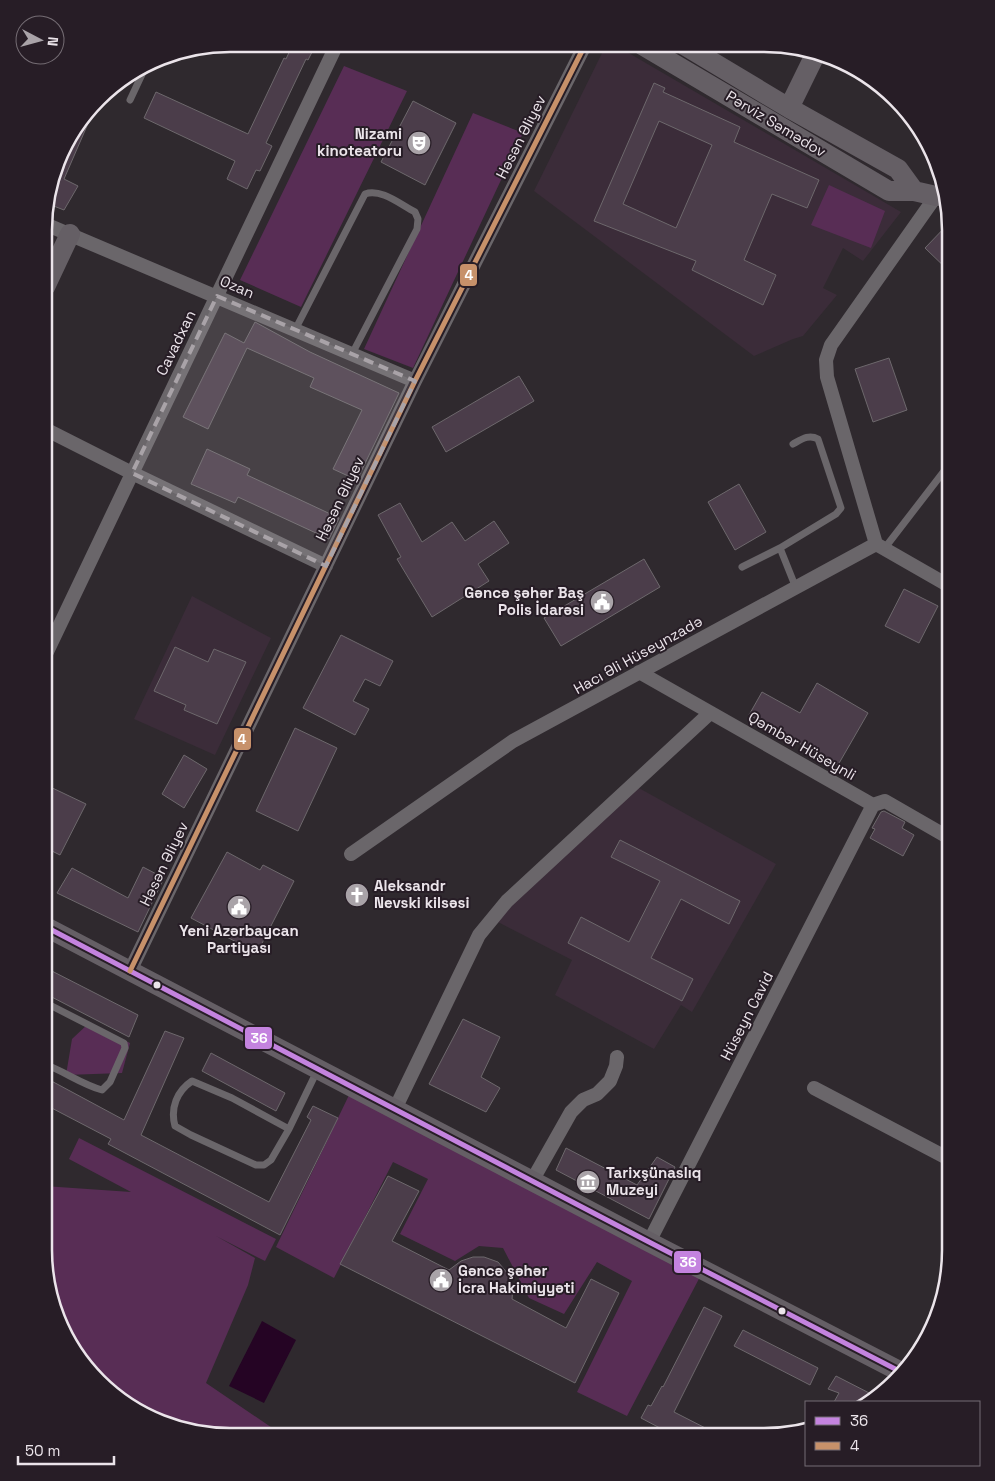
<svg xmlns="http://www.w3.org/2000/svg" width="995" height="1481" font-family="'Space Grotesk',sans-serif">
<style>
.built{fill:#3b2c39}
.green{fill:#582d55}
.water{fill:#250424}
.building{fill:#4b3d4a;stroke:#6d686c;fill-rule:evenodd}
.lines{fill:none;stroke-linecap:round;stroke-linejoin:round}
.lane{stroke:#6a666a;stroke-width:7}
.street{stroke:#6a666a;stroke-width:14}
.secondary{stroke:#655f65;stroke-width:20}
.bus-1-casing{stroke:#271d26;stroke-width:9}
.bus-2-casing{stroke:#271d26;stroke-width:9}
.bus-1{stroke:#c483df;stroke-width:5}
.bus-2{stroke:#c7916a;stroke-width:5}
.marked{fill:#a9a3a8;fill-opacity:0.2;stroke:#a9a3a8;stroke-width:4;stroke-dasharray:10 6;stroke-linejoin:round}
.bus-dot{fill:#ebe4ea;stroke:#271d26;stroke-width:2}
.labels{text-anchor:middle;stroke-width:4;stroke-linejoin:round;paint-order:stroke}
.street-label{font-size:15px;fill:#ebe4ea;stroke:#271d26}
.poi-label{font-size:15px;font-weight:bold;fill:#ebe4ea;stroke:#271d26;text-anchor:start}
.rim{fill:none;stroke:#ebe4ea;stroke-width:2.5}
.line-badge{stroke:#271d26;stroke-width:2}
.badge-label{font-size:14px;text-anchor:middle;font-weight:bold;fill:#fff}
</style>
<rect width="100%" height="100%" fill="#2f292e"/>
<path class="built" d="M 606,45 L 615,45 L 901,212 L 863,261 L 843,248 L 823,288 L 837,295 L 803,336 L 793,339 L 754,356 L 534,191 Z
M 192,596 L 271,638 L 215,755 L 134,719 Z
M 637,787 L 776,864 L 692,1012 L 681,1005 L 654,1049 L 555,995 L 572,960 L 496,921 Z"/>
<path class="green" d="M 344,66 L 407,91 L 301,307 L 240,280 Z
M 473,113 L 523,133 L 413,368 L 364,349 Z
M 829,185 L 885,211 L 871,248 L 811,225 Z
M 89,1023 L 130,1043 L 122,1073 L 66,1075 L 72,1039 Z
M 350,1093 L 702,1273 L 627,1416 L 577,1392 L 632,1281 L 597,1262 L 564,1314 L 529,1298 L 503,1248 L 479,1246 L 455,1261 L 400,1234 L 428,1179 L 393,1162 L 334,1278 L 276,1247 Z
M 79,1138 L 276,1239 L 265,1261 L 216,1236 L 255,1258 L 248,1285 L 206,1383 L 284,1436 L 203,1435 L 104,1386 L 83,1364 L 58,1322 L 44,1250 L 44,1186 L 131,1192 L 69,1159 Z"/>
<path class="water" d="M 262,1321 L 296,1340 L 264,1403 L 229,1386 Z"/>
<path class="building" d="M 293,44 L 316,44 L 308,60 L 306,59 L 266,143 L 272,146 L 260,171 L 256,170 L 247,189 L 227,179 L 235,161 L 144,118 L 156,92 L 248,134 L 284,58 L 286,59 Z
M 654,83 L 665,88 L 663,92 L 740,127 L 734,142 L 819,180 L 807,208 L 772,194 L 744,260 L 776,275 L 763,305 L 692,270 L 696,261 L 594,221 ZM 659,121 L 712,145 L 676,228 L 623,204 Z
M 413,101 L 456,123 L 425,185 L 381,162 Z
M 91,110 L 93,112 L 64,179 L 78,186 L 64,210 L 46,203 L 69,137 Z
M 950,222 L 951,230 L 951,273 L 925,248 Z
M 255,322 L 310,352 L 399,393 L 357,480 L 333,469 L 362,410 L 310,387 L 314,378 L 247,348 L 208,429 L 183,417 L 225,333 L 244,343 Z
M 889,358 L 907,410 L 873,422 L 855,369 Z
M 519,376 L 534,401 L 446,452 L 432,427 Z
M 207,449 L 250,469 L 247,475 L 339,518 L 329,539 L 238,497 L 235,503 L 191,484 Z
M 739,484 L 766,532 L 735,550 L 708,502 Z
M 400,503 L 422,542 L 452,522 L 465,541 L 494,521 L 509,543 L 478,564 L 489,581 L 432,617 L 397,559 L 401,557 L 378,515 Z
M 644,559 L 660,587 L 561,646 L 544,618 Z
M 904,589 L 938,606 L 919,643 L 885,626 Z
M 341,635 L 393,661 L 380,686 L 365,679 L 353,701 L 369,709 L 355,735 L 303,708 Z
M 175,647 L 208,662 L 214,649 L 246,662 L 217,724 L 184,710 L 186,705 L 154,691 Z
M 817,683 L 868,713 L 838,765 L 749,715 L 762,692 L 800,713 Z
M 295,728 L 337,748 L 298,831 L 256,811 Z
M 184,755 L 207,769 L 184,808 L 162,794 Z
M 44,784 L 86,804 L 60,855 L 44,847 Z
M 884,811 L 905,822 L 902,828 L 914,835 L 903,856 L 870,838 L 875,829 L 872,828 L 881,812 Z
M 620,840 L 740,901 L 729,924 L 681,899 L 651,958 L 693,979 L 682,1001 L 568,943 L 581,917 L 629,942 L 660,881 L 611,857 Z
M 227,852 L 260,870 L 263,865 L 294,881 L 257,953 L 191,918 Z
M 143,867 L 164,878 L 138,932 L 57,893 L 72,868 L 128,898 Z
M 44,967 L 138,1015 L 129,1037 L 44,993 Z
M 463,1019 L 500,1037 L 481,1077 L 500,1088 L 486,1112 L 429,1084 Z
M 165,1031 L 184,1038 L 141,1135 L 269,1202 L 311,1120 L 307,1117 L 313,1106 L 338,1118 L 280,1235 L 108,1144 L 111,1139 L 44,1104 L 44,1077 L 124,1120 Z
M 211,1053 L 285,1093 L 276,1111 L 202,1071 Z
M 566,1148 L 637,1185 L 657,1157 L 675,1167 L 649,1219 L 556,1170 Z
M 388,1176 L 419,1191 L 392,1241 L 449,1270 L 461,1261 L 473,1257 L 484,1257 L 498,1262 L 509,1275 L 513,1287 L 512,1299 L 566,1328 L 591,1279 L 619,1293 L 575,1383 L 340,1264 Z
M 704,1307 L 722,1316 L 674,1412 L 723,1437 L 677,1437 L 641,1418 L 648,1405 L 651,1406 L 662,1386 L 663,1387 Z
M 743,1330 L 818,1368 L 810,1385 L 734,1346 Z
M 836,1376 L 879,1398 L 872,1402 L 834,1402 L 839,1393 L 828,1389 Z"/>
<g class="lines">
<path class="lane" d="M 130,100 L 145,68
M 295,330 L 365,194 C 381,188 401,205 415,212 L 418,219 L 417,229 L 352,354
M 780,548 L 796,588
M 884,549 L 948,466 L 951,459
M 742,567 L 780,548 L 836,514 L 841,508 L 818,439 C 809,434 802,439 793,444
M 44,1064 C 64,1071 81,1084 102,1090 L 110,1082 L 125,1048 L 124,1043 L 44,1002
M 289,1129 L 232,1098 L 192,1081 C 177,1091 170,1108 175,1126 L 191,1135 L 256,1165 L 264,1165 L 271,1160 L 289,1129 L 317,1071"/>
<path class="street" d="M 45,224 L 415,381
M 45,429 L 132,473 L 326,566
M 876,544 L 827,377 L 826,360 L 831,345 L 936,196
M 876,544 L 951,587
M 45,656 L 337,44
M 639,672 L 873,805 L 885,801 L 951,839
M 351,854 L 513,741 L 876,544
M 130,971 L 415,381 L 585,45
M 814,1088 L 951,1160
M 395,1109 L 479,935 L 507,901 L 710,713
M 532,1181 L 571,1112 L 583,1100 L 597,1094 L 610,1081 L 616,1066 L 617,1057
M 649,1242 L 873,805"/>
<path class="secondary" d="M 642,45 L 889,191 L 914,191 L 936,196 L 944,195
M 684,45 L 789,108 L 898,169 L 914,191
M 789,108 L 816,53
M 45,287 L 70,234
M 44,926 L 649,1242 L 903,1373"/>
<g class="bus-1-casing">
<path id="bus-1" d="M 44,926 L 649,1242 L 903,1373"/>
</g>
<g class="bus-2-casing">
<path id="bus-2" d="M 130,971 L 415,381 L 585,45"/>
</g>
<use href="#bus-1" class="bus-1"/>
<use href="#bus-2" class="bus-2"/>
</g>
<path class="marked" d="M 217,296 L 415,381 L 326,566 L 132,473 Z"/>
<defs>
<g id="theatre-disc" transform="scale(1.25)"><circle r="9.5" fill="#a9a3a8" stroke="#271d26"/><path d="M-5-5.5Q0-4 5-5.5V0Q5 5 0 6Q-5 5-5 0ZM-3.3-2.5H-1v1.5H-3.3ZM1-2.5H3.3v1.5H1ZM-2.8 1Q0 5.5 2.8 1Z" fill="#fff"/></g>
<g id="civic-disc" transform="scale(1.25)"><circle r="9.5" fill="#a9a3a8" stroke="#271d26"/><path d="M-.6-6.5H3V-4.5H.6V-3L4-1V1h2V6H-6V1h2V-1L-.6-3ZM-1.2 2.5V6h2.4V2.5Z" fill="#fff"/></g>
<g id="church-disc" transform="scale(1.25)"><circle r="9.5" fill="#a9a3a8" stroke="#271d26"/><path d="M-1.2-6h2.4v3.5h3.3v2.4h-3.3V6h-2.4V-.1h-3.3v-2.4h3.3Z" fill="#fff"/></g>
<g id="museum-disc" transform="scale(1.25)"><circle r="9.5" fill="#a9a3a8" stroke="#271d26"/><path d="M0-6L6-3V-2H-6V-3ZM-5-1h2V3h-2ZM-1-1h2V3h-2ZM3-1h2V3H3ZM-6 4H6V6H-6Z" fill="#fff"/></g>
</defs>
<g fill-rule="evenodd">
<use href="#theatre-disc" x="419" y="143"/>
<use href="#civic-disc" x="602" y="602"/>
<use href="#church-disc" x="357" y="895"/>
<use href="#civic-disc" x="239" y="907"/>
<use href="#museum-disc" x="588" y="1182"/>
<use href="#civic-disc" x="441" y="1280"/>
</g>
<g class="bus-dot">
<circle cx="157" cy="985" r="4.5"/>
<circle cx="782" cy="1311" r="4.5"/>
</g>
<g class="labels">
<g class="street-label">
<text transform="translate(776 124) rotate(31)" y="5">Pərviz Səmədov</text>
<text transform="translate(521 137) rotate(-63)" y="5">Həsən Əliyev</text>
<text transform="translate(237 287) rotate(23)" y="5">Ozan</text>
<text transform="translate(176 343) rotate(-64)" y="5">Cavadxan</text>
<text transform="translate(340 499) rotate(-64)" y="5">Həsən Əliyev</text>
<text transform="translate(638 655) rotate(-29)" y="5">Hacı Əli Hüseynzadə</text>
<text transform="translate(802 746) rotate(30)" y="5">Qəmbər Hüseynli</text>
<text transform="translate(164 864) rotate(-64)" y="5">Həsən Əliyev</text>
<text transform="translate(747 1016) rotate(-63)" y="5">Hüseyn Cavid</text>
</g>
<g class="poi-label">
<text x="402" y="139" text-anchor="end">Nizami<tspan x="402" dy="17">kinoteatoru</tspan></text>
<text x="584" y="598" text-anchor="end">Gəncə şəhər Baş<tspan x="584" dy="17">Polis İdarəsi</tspan></text>
<text x="374" y="891">Aleksandr<tspan x="374" dy="17">Nevski kilsəsi</tspan></text>
<text x="239" y="936" text-anchor="middle">Yeni Azərbaycan<tspan x="239" dy="17">Partiyası</tspan></text>
<text x="606" y="1178">Tarixşünaslıq<tspan x="606" dy="17">Muzeyi</tspan></text>
<text x="458" y="1276">Gəncə şəhər<tspan x="458" dy="17">İcra Hakimiyyəti</tspan></text>
</g>
</g>
<path d="M0 0H995V1481H0ZM230 52H764A178 178 0 0 1 942 230V1250A178 178 0 0 1 764 1428H230A178 178 0 0 1 52 1250V230A178 178 0 0 1 230 52Z" fill="#271d26" fill-rule="evenodd"/>
<path class="rim" d="M230 52H764A178 178 0 0 1 942 230V1250A178 178 0 0 1 764 1428H230A178 178 0 0 1 52 1250V230A178 178 0 0 1 230 52Z"/>
<g class="line-badge">
<rect x="459" y="263" width="19" height="24" rx="5" fill="#c7916a"/>
<rect x="233" y="727" width="19" height="24" rx="5" fill="#c7916a"/>
<rect x="244" y="1026" width="29" height="24" rx="5" fill="#c483df"/>
<rect x="673" y="1250" width="29" height="24" rx="5" fill="#c483df"/>
</g>
<g class="badge-label">
<text x="469" y="280">4</text>
<text x="242" y="744">4</text>
<text x="259" y="1043">36</text>
<text x="688" y="1267">36</text>
</g>
<rect x="805" y="1401" width="175" height="65" fill="#271d26" stroke="#756d74"/>
<rect x="815" y="1417" width="25" height="8" fill="#c483df" stroke="#756d74"/>
<text x="850" y="1426" font-size="15" fill="#ebe4ea">36</text>
<rect x="815" y="1442" width="25" height="8" fill="#c7916a" stroke="#756d74"/>
<text x="850" y="1451" font-size="15" fill="#ebe4ea">4</text>
<g transform="translate(40 40) rotate(96)"><circle r="24" fill="#271d26" stroke="#756d74"/>
<path d="M0-4L9 19L0 12L-9 19Z" fill="#a9a3a8"/>
<text y="-8" font-size="14" font-weight="bold" text-anchor="middle" fill="#ebe4ea">N</text>
</g>
<path d="M18 1456v8h96v-8" fill="none" stroke="#ebe4ea" stroke-width="2.5"/>
<text x="25" y="1456" font-size="15" fill="#ebe4ea" stroke="#271d26" stroke-width="4" paint-order="stroke">50 m</text>
</svg>
